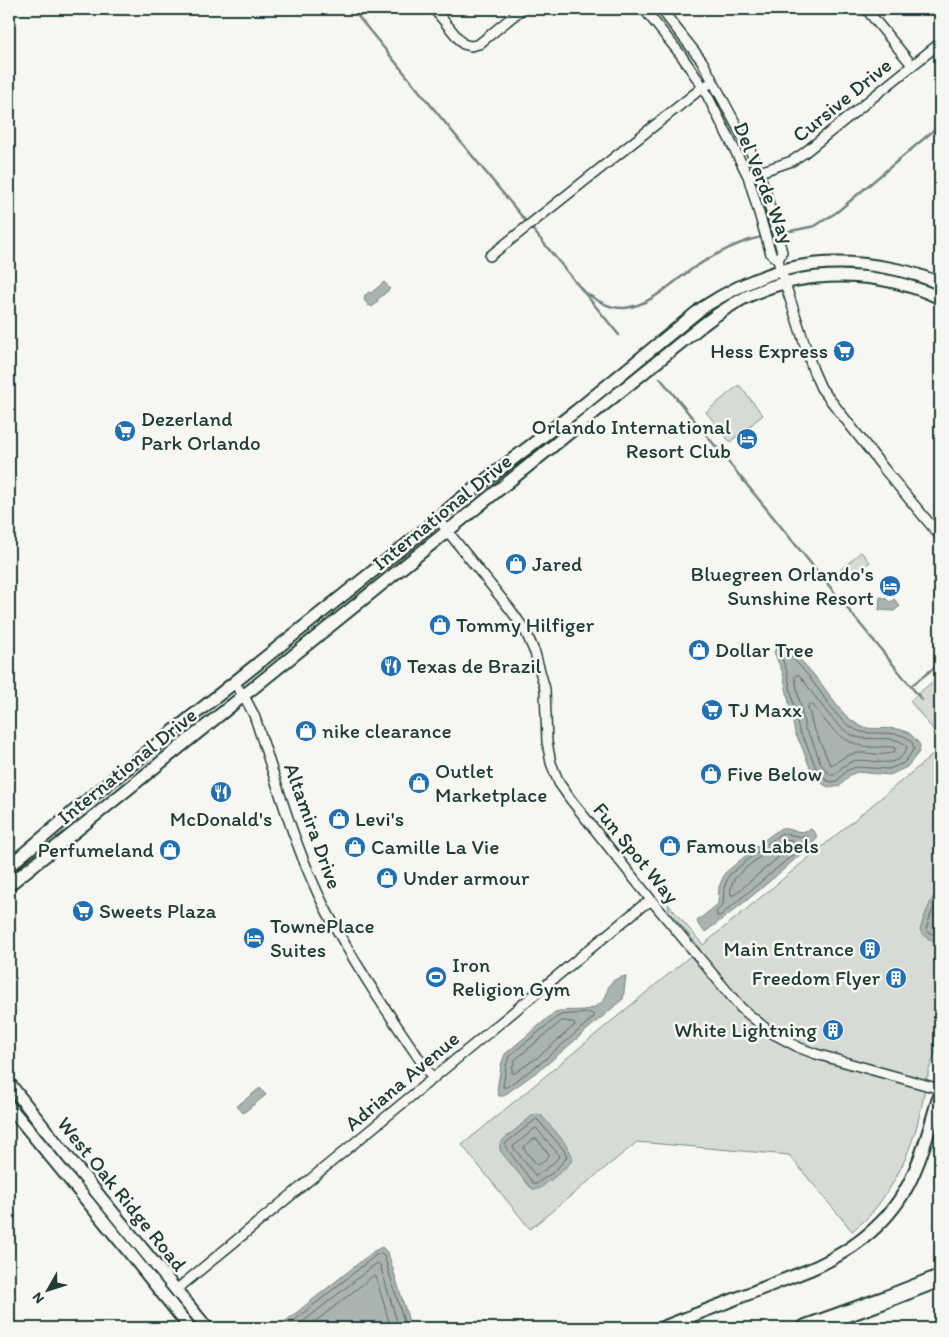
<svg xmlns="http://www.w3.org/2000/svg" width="949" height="1337" font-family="Itim,sans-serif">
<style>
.green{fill:#d6dbd6;stroke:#7a8c85}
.water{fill:#aab3ae;stroke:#72847d}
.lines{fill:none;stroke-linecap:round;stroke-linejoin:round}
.shore{stroke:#576c65;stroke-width:1}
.stream{stroke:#72847d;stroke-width:2.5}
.minor-casing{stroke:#1f3d34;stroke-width:12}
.tertiary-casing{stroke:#1f3d34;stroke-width:15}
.motorway-casing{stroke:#1f3d34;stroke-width:20}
.minor{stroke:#f6f6f2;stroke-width:9}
.tertiary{stroke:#f6f6f2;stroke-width:11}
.motorway{stroke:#f6f6f2;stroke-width:16}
.labels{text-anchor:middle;stroke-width:5;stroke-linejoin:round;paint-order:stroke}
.street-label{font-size:21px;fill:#1f3d34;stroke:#f6f6f2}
.poi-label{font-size:21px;fill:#1f3d34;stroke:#f6f6f2;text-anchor:start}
</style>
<rect width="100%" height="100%" fill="#f6f6f2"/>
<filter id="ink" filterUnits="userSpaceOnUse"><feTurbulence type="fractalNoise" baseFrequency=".02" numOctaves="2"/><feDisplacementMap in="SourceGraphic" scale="10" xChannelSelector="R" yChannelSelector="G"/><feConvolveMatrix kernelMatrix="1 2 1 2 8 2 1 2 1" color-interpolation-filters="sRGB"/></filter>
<g filter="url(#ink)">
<path class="green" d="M 739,385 L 763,415 L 730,442 L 706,412 Z
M 861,552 L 870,562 L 848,580 L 840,570 Z
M 940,675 L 940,738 L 910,701 Z
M 940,749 L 940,1038 L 928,1073 L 928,1076 L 927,1076 C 919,1130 905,1174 869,1216 C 865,1221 858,1226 852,1231 L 789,1155 L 637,1142 L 530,1229 L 462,1145 L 700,948 L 669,911 L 668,904 L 703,945 Z"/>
<path class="water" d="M 384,282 L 390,289 L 377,300 L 378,302 L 372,307 L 370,305 L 369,306 L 364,300 L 365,298 L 364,296 L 369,292 L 371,293 Z
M 880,597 L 885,598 L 888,601 L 891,602 L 894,599 L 900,606 L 894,611 L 879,610 Z
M 784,644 C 797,655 808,668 819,681 C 832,697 839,713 857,724 C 870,734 892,723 909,733 C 913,736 917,741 920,745 L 919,752 L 907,767 L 890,775 L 857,772 L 850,775 L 840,786 L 830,788 L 823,784 L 811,770 L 801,745 L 795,733 L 783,673 L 774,652 L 778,646 Z
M 781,828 L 802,832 L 811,829 L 816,834 L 817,839 C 782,872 744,904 705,932 L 699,926 L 697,921 L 718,904 L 719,887 L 725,873 L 763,841 Z
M 940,888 L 940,938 C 934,944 923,937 920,930 C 924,917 931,897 940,888 Z
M 626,976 L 623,999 L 545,1066 L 503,1096 L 499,1096 L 497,1090 L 501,1065 L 505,1054 L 555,1012 C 568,1008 586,1014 598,1005 C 615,994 598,982 626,976 Z
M 260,1088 L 266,1095 L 243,1113 L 237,1106 Z
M 538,1114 L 541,1115 C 547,1123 575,1150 572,1160 C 568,1168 546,1183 539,1189 L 533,1189 L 530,1187 L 501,1152 C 499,1146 499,1144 503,1140 L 533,1115 Z
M 382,1247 L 388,1253 L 411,1328 L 277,1328 L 374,1251 Z"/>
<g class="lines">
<path class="shore" d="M 781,650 L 784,650 C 795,660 806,672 815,685 C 827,700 838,722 856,730 C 872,738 911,725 914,749 L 904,763 L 889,769 L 856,767 L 846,771 L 837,781 L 831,782 L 826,780 L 816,768 L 806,743 L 799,731 L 787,672 L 780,653 Z
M 796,675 L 799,675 C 814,693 833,727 854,736 C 870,743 895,732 907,747 C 898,773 872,757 853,761 C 845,764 840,769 834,775 L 830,775 L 821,764 L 812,740 L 805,729 L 795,678 Z
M 810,704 L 813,705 C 828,726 843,745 871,747 C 879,748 888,745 895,748 L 895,751 C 882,759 867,750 852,754 C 844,756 838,762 831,765 L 828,760 L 818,737 L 813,727 L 808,707 Z
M 782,833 L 802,837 L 807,836 L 809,839 L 794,854 L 721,915 L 717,916 L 716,912 L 723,905 L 724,888 L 729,875 L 766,845 Z
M 784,840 L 793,841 L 794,844 L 734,895 L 731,895 C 730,891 731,885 734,880 C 739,871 774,846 784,840 Z
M 940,896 L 931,914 L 926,929 C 929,935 935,934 940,934
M 591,1013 L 594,1015 L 593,1018 L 542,1062 L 507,1087 L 503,1087 L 506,1066 L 509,1056 L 557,1017 L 561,1015 Z
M 562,1021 L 573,1022 L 575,1025 L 538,1057 L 515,1073 L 512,1073 L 512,1068 L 515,1060 Z
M 537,1119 L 564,1150 L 567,1157 L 555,1171 L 536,1184 L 533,1183 L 505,1146 L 506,1143 Z
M 536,1128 L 560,1156 L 550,1166 L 536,1176 L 513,1147 Z
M 534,1139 L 537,1139 L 549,1155 L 546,1160 L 538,1165 L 536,1164 L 524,1149 L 524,1147 Z
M 285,1328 L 376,1255 L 380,1253 L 384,1256 L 406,1328
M 295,1328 L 377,1263 L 380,1265 L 399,1328
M 307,1328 L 373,1276 L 376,1277 L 391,1328"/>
<path class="stream" d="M 352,9 L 619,335
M 781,233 L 815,226 L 837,212 L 940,125
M 586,293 C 598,301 610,309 625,308 C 652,305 673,281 695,267 C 714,255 740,241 762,237
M 660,378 L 922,700
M 911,686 L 940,663"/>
<g class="minor-casing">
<path id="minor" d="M 434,9 L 463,44 L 471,46 L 479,44 L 522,9
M 644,9 L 681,55 L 703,87 L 748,176 L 771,254 L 778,260
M 661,9 L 702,61 L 753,156 L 765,190 L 782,252 L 778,260
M 866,9 L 912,65
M 754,174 L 792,161 L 804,153 L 940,43
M 490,256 L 703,87 L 713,82
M 778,260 L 781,271 L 813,370 L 821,388 L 885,470 L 940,536
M 437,518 L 510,609 L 525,630 L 535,653 L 545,689 L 547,742 L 551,763 L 559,783 L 571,800 L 652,901 L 741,1008 L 770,1032 L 800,1048 L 816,1054 L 940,1089
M 234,683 L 244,696 L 254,715 C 276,779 294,847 325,908 C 356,968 395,1023 433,1079
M 176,1290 L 642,906 L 652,901"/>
</g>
<g class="tertiary-casing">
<path id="tertiary" d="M 9,866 L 85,802 L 422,532 L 458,501 L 576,411 L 702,308 C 762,269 817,254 889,268 C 906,271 924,276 940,284
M 9,885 L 704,324 C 717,314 731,305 746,297 C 806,268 880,270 940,298
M 9,1083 L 45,1129 L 207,1328
M 9,1106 L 129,1252 L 190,1328
M 661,1328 L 809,1270 C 855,1250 896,1218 915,1170 C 926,1145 932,1118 940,1093"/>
</g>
<g class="motorway-casing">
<path id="motorway" d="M 806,1328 L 884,1300 L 940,1278"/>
</g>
<use href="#minor" class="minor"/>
<use href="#tertiary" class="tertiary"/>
<use href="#motorway" class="motorway"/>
</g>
</g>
<defs>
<g id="supermarket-disc" transform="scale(1.125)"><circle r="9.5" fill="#1f6fb2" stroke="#f6f6f2"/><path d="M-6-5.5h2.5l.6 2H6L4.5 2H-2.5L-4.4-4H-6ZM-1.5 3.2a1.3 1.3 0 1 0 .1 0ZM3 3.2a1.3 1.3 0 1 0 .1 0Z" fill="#fff"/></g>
<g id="hotel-disc" transform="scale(1.125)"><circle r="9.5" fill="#1f6fb2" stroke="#f6f6f2"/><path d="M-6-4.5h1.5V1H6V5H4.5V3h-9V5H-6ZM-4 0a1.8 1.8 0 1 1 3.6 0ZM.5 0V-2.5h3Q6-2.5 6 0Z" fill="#fff"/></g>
<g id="shop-disc" transform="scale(1.125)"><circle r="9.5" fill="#1f6fb2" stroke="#f6f6f2"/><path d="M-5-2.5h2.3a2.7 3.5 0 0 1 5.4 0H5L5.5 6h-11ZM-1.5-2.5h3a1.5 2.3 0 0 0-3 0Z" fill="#fff"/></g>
<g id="restaurant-disc" transform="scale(1.125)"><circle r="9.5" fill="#1f6fb2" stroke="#f6f6f2"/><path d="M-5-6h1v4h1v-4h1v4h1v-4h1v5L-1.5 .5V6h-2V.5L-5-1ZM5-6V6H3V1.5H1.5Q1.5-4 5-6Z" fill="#fff"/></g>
<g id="building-disc" transform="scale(1.125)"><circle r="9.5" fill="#1f6fb2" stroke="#f6f6f2"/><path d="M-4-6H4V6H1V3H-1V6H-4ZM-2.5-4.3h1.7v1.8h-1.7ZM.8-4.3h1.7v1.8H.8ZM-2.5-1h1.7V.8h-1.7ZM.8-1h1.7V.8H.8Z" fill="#fff"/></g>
<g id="stadium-disc" transform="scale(1.125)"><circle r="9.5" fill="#1f6fb2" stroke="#f6f6f2"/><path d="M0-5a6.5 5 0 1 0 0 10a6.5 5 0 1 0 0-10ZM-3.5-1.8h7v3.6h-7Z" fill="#fff"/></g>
</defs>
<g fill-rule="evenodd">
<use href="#supermarket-disc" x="844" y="351"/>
<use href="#supermarket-disc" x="125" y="431"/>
<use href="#hotel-disc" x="747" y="439"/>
<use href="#shop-disc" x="516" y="564"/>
<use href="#hotel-disc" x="890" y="586"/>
<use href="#shop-disc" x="440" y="625"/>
<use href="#shop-disc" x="699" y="650"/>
<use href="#restaurant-disc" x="391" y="666"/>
<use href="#supermarket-disc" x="712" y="710"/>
<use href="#shop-disc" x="306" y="731"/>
<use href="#shop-disc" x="711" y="774"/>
<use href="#shop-disc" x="419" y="783"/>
<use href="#restaurant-disc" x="221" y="792"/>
<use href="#shop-disc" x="339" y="819"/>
<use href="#shop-disc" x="670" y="846"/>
<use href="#shop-disc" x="355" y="847"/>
<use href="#shop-disc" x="170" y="850"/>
<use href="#shop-disc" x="387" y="878"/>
<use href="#supermarket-disc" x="83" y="911"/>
<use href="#hotel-disc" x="254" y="938"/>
<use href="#building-disc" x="870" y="949"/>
<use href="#stadium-disc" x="436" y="977"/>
<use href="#building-disc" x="896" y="978"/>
<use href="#building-disc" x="833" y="1030"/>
</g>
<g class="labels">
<g class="street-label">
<text transform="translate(842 100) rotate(-39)" y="7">Cursive Drive</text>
<text transform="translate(764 183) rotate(68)" y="7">Del Verde Way</text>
<text transform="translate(442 512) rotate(-39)" y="7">International Drive</text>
<text transform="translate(127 766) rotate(-39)" y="7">International Drive</text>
<text transform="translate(313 826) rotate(70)" y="7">Altamira Drive</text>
<text transform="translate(636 853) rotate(51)" y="7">Fun Spot Way</text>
<text transform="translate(402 1081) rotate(-40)" y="7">Adriana Avenue</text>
<text transform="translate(122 1194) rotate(51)" y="7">West Oak Ridge Road</text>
</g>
<g class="poi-label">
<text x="828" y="358" text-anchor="end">Hess Express</text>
<text x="141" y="426">Dezerland<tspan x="141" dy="24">Park Orlando</tspan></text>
<text x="731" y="434" text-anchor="end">Orlando International<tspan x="731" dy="24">Resort Club</tspan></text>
<text x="532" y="571">Jared</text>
<text x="874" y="581" text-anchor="end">Bluegreen Orlando's<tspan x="874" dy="24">Sunshine Resort</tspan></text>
<text x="456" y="632">Tommy Hilfiger</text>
<text x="715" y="657">Dollar Tree</text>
<text x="407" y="673">Texas de Brazil</text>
<text x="728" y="717">TJ Maxx</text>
<text x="322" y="738">nike clearance</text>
<text x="435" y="778">Outlet<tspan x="435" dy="24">Marketplace</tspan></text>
<text x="727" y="781">Five Below</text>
<text x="221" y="826" text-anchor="middle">McDonald's</text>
<text x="355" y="826">Levi's</text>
<text x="686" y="853">Famous Labels</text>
<text x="371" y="854">Camille La Vie</text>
<text x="154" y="857" text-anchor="end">Perfumeland</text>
<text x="403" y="885">Under armour</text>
<text x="99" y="918">Sweets Plaza</text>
<text x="270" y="933">TownePlace<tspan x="270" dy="24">Suites</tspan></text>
<text x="854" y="956" text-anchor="end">Main Entrance</text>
<text x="452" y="972">Iron<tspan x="452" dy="24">Religion Gym</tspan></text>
<text x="880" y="985" text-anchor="end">Freedom Flyer</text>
<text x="817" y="1037" text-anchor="end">White Lightning</text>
</g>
</g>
<rect width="949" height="1337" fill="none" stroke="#f6f6f2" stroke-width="30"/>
<rect x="15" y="15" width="919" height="1307" fill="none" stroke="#1f3d34" stroke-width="2" filter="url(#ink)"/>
<g transform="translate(48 1290) rotate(231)" stroke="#f6f6f2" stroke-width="4" paint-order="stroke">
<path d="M0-4L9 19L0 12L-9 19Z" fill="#1f3d34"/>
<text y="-8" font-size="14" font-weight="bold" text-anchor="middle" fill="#1f3d34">N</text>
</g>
</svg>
